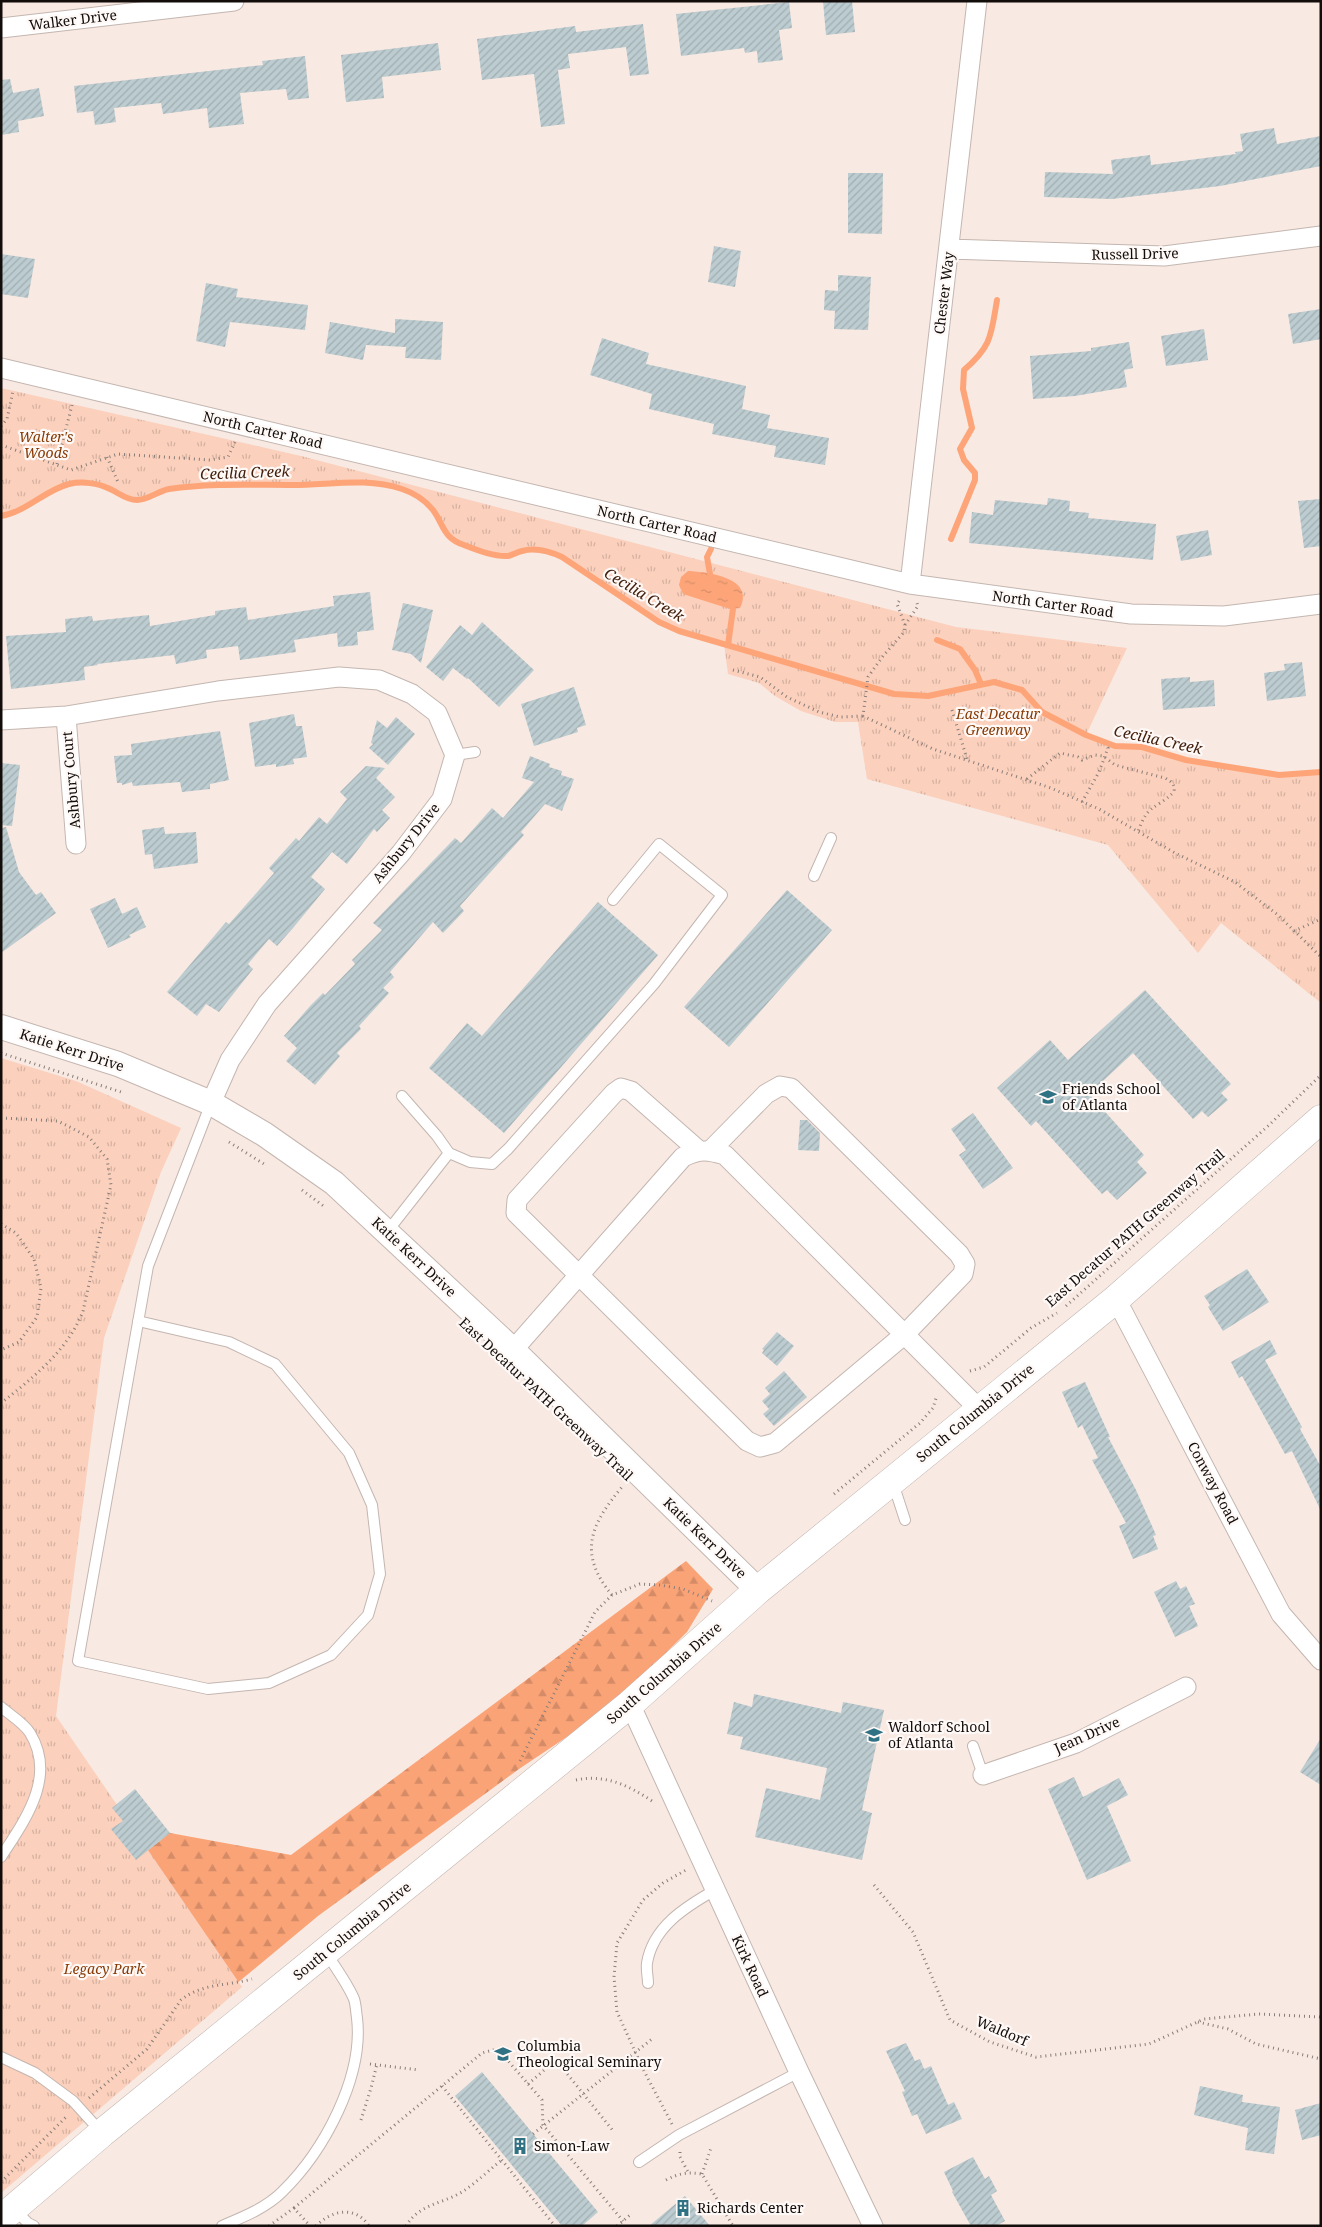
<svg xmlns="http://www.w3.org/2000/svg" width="1322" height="2227" font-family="'Noto Serif',serif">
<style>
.forest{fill:url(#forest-firs)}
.park{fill:url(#park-tufts)}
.water{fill:url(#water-ripples)}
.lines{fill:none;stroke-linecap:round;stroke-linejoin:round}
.stream{stroke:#fda579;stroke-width:6}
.building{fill:url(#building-hatch)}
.service-casing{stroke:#c4b6b0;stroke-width:12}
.minor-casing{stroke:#c4b6b0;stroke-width:21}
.tertiary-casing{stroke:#c4b6b0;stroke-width:26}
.secondary-casing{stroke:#c4b6b0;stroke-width:29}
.path{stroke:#887d79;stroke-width:3;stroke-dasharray:1 4;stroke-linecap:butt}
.service{stroke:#fff;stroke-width:10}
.minor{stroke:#fff;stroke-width:19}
.tertiary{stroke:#fff;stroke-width:24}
.secondary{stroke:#fff;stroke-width:28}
.labels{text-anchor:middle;stroke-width:4.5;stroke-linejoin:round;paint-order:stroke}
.street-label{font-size:14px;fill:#120d0b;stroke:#fef8f6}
.park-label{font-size:14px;font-style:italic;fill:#873a05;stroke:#fef8f6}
.poi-label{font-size:14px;fill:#120d0b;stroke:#fef8f6;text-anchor:start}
.water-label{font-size:15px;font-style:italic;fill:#42200d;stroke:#fef8f6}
</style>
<defs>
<pattern id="forest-firs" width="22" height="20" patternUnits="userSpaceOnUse" patternTransform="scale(1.25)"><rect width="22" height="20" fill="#faa377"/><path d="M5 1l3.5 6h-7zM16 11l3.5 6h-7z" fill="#d58b66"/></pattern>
<pattern id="park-tufts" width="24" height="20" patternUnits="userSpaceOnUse" patternTransform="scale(1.25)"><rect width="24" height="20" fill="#fbd0bc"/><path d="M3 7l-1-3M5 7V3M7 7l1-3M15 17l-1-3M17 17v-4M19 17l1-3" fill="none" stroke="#d6b1a0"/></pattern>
<pattern id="water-ripples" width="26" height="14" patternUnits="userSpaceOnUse" patternTransform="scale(1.25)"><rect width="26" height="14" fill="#fda579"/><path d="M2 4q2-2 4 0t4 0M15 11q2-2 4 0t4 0" fill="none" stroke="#d88d67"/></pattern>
<pattern id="building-hatch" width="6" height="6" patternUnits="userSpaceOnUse" patternTransform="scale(1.25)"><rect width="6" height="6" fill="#bcccd0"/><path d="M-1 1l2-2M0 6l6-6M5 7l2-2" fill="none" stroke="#a1aeb1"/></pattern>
</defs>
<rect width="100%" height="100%" fill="#f8e9e2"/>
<path class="forest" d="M 686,1561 L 713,1589 L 687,1632 L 610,1708 L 519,1769 L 318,1916 L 94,2102 L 148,1863 L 148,1850 L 170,1833 L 291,1855 Z"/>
<path class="park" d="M 1,388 L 301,456 L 956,627 L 1127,648 L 1086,735 L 1115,746 L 1142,747 L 1186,760 L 1279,775 L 1321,772 L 1321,1003 L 1221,923 L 1198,953 L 1108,845 L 867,779 L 858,722 L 835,722 L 801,711 L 775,696 L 759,683 L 728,674 L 724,644 L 679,631 L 659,622 L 562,557 C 549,551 536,547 522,551 C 517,552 513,555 508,556 C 494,557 477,550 464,545 C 441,537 445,525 433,509 C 426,500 414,493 402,489 C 366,477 330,485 294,485 C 252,485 210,483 169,489 C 158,491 148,500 137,500 C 126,500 119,493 110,489 C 98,483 82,481 69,484 C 45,490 26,512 1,516 Z
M 1,1058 L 76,1081 L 181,1128 L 161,1172 L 104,1338 L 56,1716 L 242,1987 L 1,2193 Z"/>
<path class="water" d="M 688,571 C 709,572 755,578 740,608 L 730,609 L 683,594 L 679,585 L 681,577 Z"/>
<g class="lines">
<path class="stream" d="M 1,516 C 26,512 45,490 69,484 C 82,481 98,483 110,489 C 119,493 126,500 137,500 C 148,500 158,491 169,489 C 210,483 252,485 293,485 C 330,485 366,477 402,489 C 414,493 425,500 433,510 C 444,525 443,538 464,545 C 477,550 494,557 508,556 C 513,555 517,552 522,551 C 536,547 549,551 562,557 L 659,622 L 679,631 L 894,694 L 928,696 L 994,682 L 1022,690 L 1042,712 L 1086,735 L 1115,746 L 1142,747 L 1186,760 L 1279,775 L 1321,772
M 951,539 L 975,480 L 975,473 L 964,460 L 960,449 L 972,428 L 963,389 L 964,370 C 992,346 991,335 997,300
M 710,574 L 707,557 L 711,549
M 937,640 L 960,649 L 975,670 L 981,684
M 728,645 L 733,609"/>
</g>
<path class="building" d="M 823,1 L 852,1 L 855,32 L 826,35 Z
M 789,2 L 792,28 L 779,30 L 783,60 L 758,63 L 757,51 L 745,53 L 744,48 L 681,56 L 676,14 Z
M 643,24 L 649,74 L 630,76 L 626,47 L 568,54 L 570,68 L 558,70 L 565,124 L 541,127 L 534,74 L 482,80 L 477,39 L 575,26 L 576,32 Z
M 438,43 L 441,70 L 382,77 L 384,98 L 346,102 L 341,55 Z
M 305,56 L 309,98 L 288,100 L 286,89 L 240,93 L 244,124 L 209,128 L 207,108 L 163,114 L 161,103 L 114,108 L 116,122 L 95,125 L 93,111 L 77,113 L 74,86 L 263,65 L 262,61 Z
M 10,79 L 13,93 L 39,88 L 44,116 L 18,121 L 19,132 L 1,135 L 1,80 Z
M 1274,128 L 1277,144 L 1321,136 L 1321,166 L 1220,186 L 1112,199 L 1044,197 L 1045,172 L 1113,174 L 1111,160 L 1150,155 L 1151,165 L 1236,154 L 1235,152 L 1243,151 L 1240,134 Z
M 848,173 L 883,173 L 882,234 L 848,233 Z
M 714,246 L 741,251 L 735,287 L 708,282 Z
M 1,254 L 35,259 L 28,298 L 1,294 Z
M 838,275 L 871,277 L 868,330 L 834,329 L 835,311 L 824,310 L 825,290 L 838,291 Z
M 206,283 L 238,289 L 236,297 L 308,305 L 305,330 L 230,322 L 225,347 L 196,341 Z
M 1321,309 L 1321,339 L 1293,344 L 1288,314 Z
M 395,319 L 443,322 L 441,360 L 405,358 L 406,347 L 366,345 L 363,360 L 325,353 L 330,322 L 395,333 Z
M 1204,329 L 1208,360 L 1166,366 L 1161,336 Z
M 602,338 L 649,353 L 646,364 L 746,386 L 742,409 L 770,415 L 767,428 L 829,438 L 825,465 L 774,457 L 776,446 L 712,434 L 714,424 L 649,409 L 652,394 L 590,375 Z
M 1129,342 L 1133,368 L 1124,370 L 1127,387 L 1075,396 L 1033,399 L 1030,356 L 1091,351 L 1091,348 Z
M 1048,498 L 1070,501 L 1069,511 L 1089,513 L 1088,518 L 1156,524 L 1153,560 L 969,543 L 972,512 L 993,515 L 995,500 L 1047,505 Z
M 1321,499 L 1321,546 L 1304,548 L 1298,501 Z
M 1208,530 L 1212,555 L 1181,561 L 1176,536 Z
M 370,592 L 374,630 L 357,632 L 358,645 L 338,647 L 337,633 L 294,640 L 296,652 L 240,660 L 238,646 L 206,650 L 207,658 L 176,664 L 174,655 L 97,664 L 98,665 L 84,667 L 85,680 L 11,689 L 6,636 L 66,632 L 65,619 L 92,616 L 93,621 L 149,615 L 150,626 L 215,615 L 215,611 L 246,607 L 248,620 L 334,606 L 333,596 Z
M 403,603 L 433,610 L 421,663 L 411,654 L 392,650 Z
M 482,622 L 534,670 L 499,707 L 468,678 L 467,679 L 453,668 L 443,681 L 426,667 L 460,625 L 472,635 Z
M 1302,662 L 1306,696 L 1267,701 L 1264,673 L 1285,670 L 1284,664 Z
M 1190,677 L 1190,682 L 1214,680 L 1215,706 L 1163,710 L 1161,679 Z
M 574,687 L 586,725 L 577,728 L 578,732 L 534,746 L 521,704 Z
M 294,714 L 296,726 L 302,726 L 307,757 L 293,759 L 294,764 L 276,767 L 276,764 L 255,767 L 249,723 Z
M 396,717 L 415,734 L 388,765 L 369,748 L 373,744 L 371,743 L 377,720 L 387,728 Z
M 220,731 L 229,780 L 210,784 L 210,789 L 182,792 L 180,782 L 133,786 L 132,782 L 122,785 L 122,783 L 117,783 L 114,756 L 132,755 L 131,744 Z
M 530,756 L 550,764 L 549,767 L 562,771 L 561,775 L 574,779 L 562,811 L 545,804 L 521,832 L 524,835 L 460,906 L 464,911 L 443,933 L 433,922 L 390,972 L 394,977 L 383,988 L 389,993 L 359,1026 L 361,1029 L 337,1053 L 340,1056 L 315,1085 L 286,1061 L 297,1048 L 284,1036 L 311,1005 L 323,993 L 325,995 L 355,964 L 352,960 L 382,930 L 373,923 L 455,838 L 461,843 L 492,808 L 503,818 L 534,782 L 522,778 Z
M 1,763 L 20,765 L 12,826 L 1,825 Z
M 366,766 L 385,768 L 376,778 L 395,797 L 382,810 L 390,818 L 377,832 L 374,829 L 347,864 L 332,852 L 311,877 L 325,889 L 293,928 L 277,946 L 269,939 L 248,964 L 253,969 L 219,1012 L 206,1004 L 197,1016 L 167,992 L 226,922 L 229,924 L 274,873 L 269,868 L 296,838 L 299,841 L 319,817 L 327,824 L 347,799 L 340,792 Z
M 6,827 L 19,872 L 36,895 L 41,892 L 56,913 L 1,953 L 1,828 Z
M 164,827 L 165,834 L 196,832 L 198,863 L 154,869 L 152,854 L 145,855 L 142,830 Z
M 787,890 L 832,930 L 729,1047 L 684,1007 Z
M 115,898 L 122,914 L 137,907 L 146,927 L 129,935 L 131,937 L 108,948 L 90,909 Z
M 598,902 L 658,955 L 504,1133 L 429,1068 L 467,1023 L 482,1036 Z
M 1145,990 L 1231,1084 L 1221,1093 L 1228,1100 L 1208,1117 L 1202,1111 L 1193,1119 L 1133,1053 L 1089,1094 L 1144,1155 L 1137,1162 L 1147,1173 L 1117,1200 L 1107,1190 L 1102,1194 L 1036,1121 L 1031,1126 L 997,1088 L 1050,1040 L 1068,1060 Z
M 973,1113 L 1013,1168 L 983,1189 L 959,1155 L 966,1150 L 951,1129 Z
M 800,1120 L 807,1120 L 820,1133 L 819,1151 L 798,1150 Z
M 1247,1269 L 1269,1302 L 1223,1331 L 1208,1307 L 1210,1305 L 1204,1296 Z
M 777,1332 L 794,1346 L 777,1366 L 762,1353 L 764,1350 L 762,1349 Z
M 1270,1340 L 1277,1354 L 1265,1360 L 1302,1427 L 1300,1429 L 1321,1467 L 1321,1511 L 1292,1451 L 1285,1454 L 1242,1376 L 1239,1378 L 1231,1362 Z
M 784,1371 L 807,1397 L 774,1426 L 763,1414 L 769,1409 L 762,1401 L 770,1394 L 765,1388 Z
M 1085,1382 L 1110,1437 L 1108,1437 L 1136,1490 L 1156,1535 L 1153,1536 L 1158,1549 L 1133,1559 L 1119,1526 L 1126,1523 L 1092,1460 L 1098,1458 L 1082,1425 L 1078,1428 L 1062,1392 Z
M 1176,1581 L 1180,1589 L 1186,1586 L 1195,1604 L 1189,1606 L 1198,1626 L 1175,1637 L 1154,1592 Z
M 754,1694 L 841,1713 L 843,1702 L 884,1710 L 862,1810 L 872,1813 L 862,1860 L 755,1837 L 766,1788 L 820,1800 L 827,1768 L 740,1749 L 743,1737 L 727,1734 L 734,1702 L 752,1707 Z
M 1321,1738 L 1321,1785 L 1300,1772 Z
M 1074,1777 L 1083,1797 L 1119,1778 L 1128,1795 L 1107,1806 L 1131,1861 L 1087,1880 L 1048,1789 Z
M 135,1789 L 170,1833 L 136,1860 L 111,1829 L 123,1821 L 112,1808 Z
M 906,2043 L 915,2061 L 920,2059 L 924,2069 L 931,2066 L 948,2105 L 954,2102 L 962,2119 L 926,2134 L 917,2114 L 912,2116 L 902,2092 L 905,2091 L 886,2051 Z
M 482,2072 L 598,2212 L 582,2226 L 562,2226 L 455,2096 Z
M 1200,2086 L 1243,2095 L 1242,2102 L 1280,2107 L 1274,2154 L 1245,2150 L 1248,2128 L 1194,2115 Z
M 1321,2103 L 1321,2135 L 1302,2140 L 1295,2110 Z
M 973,2157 L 985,2179 L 989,2176 L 997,2191 L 991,2195 L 1005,2221 L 996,2226 L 971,2226 L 952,2192 L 953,2191 L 944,2172 Z
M 685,2196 L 710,2226 L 649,2226 Z"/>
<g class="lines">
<g class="service-casing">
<path id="service" d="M 455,755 L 475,752
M 814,876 L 831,838
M 402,1096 L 437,1136 L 449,1153
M 387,1232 L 449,1153 L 470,1162 L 492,1164 L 508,1149 L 654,984 L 722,895 L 659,844 L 613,900
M 138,1321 L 229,1342 L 275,1364 L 349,1453 L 372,1505 L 380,1574 L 368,1615 L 331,1655 L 269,1683 L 208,1689 L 78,1661 L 148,1266 L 211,1103
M 893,1483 L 905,1520
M 1,1707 C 10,1715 24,1723 30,1733 C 57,1777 25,1820 1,1857
M 973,1746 L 983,1775
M 648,1983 C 648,1977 646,1969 647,1963 C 653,1927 685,1907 715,1890
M 1,2057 L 35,2073 L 73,2101 L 102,2133
M 639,2162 L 679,2135 L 799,2072
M 14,2209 L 28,2223 L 34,2226
M 222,2226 C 243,2217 266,2208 282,2192 C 324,2151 364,2077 357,2018 C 356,2012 356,2005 354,1999 C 347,1983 336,1968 326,1953"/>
</g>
<g class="minor-casing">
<path id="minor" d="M 1,28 L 234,1
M 949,249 L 1164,256 L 1321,236
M 1,368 L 910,584 L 1131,614 L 1224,616 L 1321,604
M 910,584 L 977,1
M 66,716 L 76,844
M 1,720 L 66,716 L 218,691 L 339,677 L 379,680 L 412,694 L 437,713 L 455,755 L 442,799 L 401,853 L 267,1004 L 230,1060 L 211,1103
M 698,1150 L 631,1091 L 621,1088 L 614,1093 L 517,1200 L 516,1213 L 747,1441 L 760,1447 L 775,1443 L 905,1334 L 963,1274 L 965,1264 L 959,1254 L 791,1088 L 780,1086 L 766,1094 L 710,1151
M 1116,1299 L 1281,1614 L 1321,1660
M 513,1350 L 683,1157 C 701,1149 707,1150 725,1155 L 980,1410
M 630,1704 L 799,2072 L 873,2226
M 983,1775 L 1076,1743 L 1186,1687"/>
</g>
<g class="tertiary-casing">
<path id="tertiary" d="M 1,1027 L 118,1064 L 211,1103 L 264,1134 L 334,1183 L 513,1350 L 758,1590"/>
</g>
<g class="secondary-casing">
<path id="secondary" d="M 1,2219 L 102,2133 L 630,1704 L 758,1590 L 1116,1299 L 1321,1119"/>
</g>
<path class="path" d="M 1,426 L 7,419 L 13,391
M 1,447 L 4,446 L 71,470 L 118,454 L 210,460 L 228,457 L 235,442
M 107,457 L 118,482
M 57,464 L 72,405
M 1,480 L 1,481
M 899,601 L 897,604 L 905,625 L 904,632 L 883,656 L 868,677 L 863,716 L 933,749 L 1051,788 L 1099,809 L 1175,853 L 1235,882 L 1278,915 L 1321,957
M 905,625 L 918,606 L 917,603
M 733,670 L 760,677 L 787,697 L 819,712 L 840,717 L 863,716
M 952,710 L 967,759
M 1027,779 L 1060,753 L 1078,757 L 1082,760 L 1095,755 L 1103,756 L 1115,765 L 1165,778 C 1172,782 1175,784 1174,792 C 1154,811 1148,803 1138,832
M 1082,802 L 1099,772 L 1108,748 L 1106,744
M 1294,931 L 1321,919
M 1,1053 L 121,1092
M 1,1118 L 58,1121 L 89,1137 L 107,1159 L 111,1185 L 83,1311 C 69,1349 33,1378 1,1403
M 229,1142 L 264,1164
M 302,1190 L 325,1207
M 1,1224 L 16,1233 L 34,1259 L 41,1288 L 37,1317 L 19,1342 L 1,1350
M 1066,1306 L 1268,1126 L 1321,1075
M 970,1371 L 984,1367 L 1031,1328 L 1057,1313
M 834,1494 L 920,1423 L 933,1408 L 937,1395
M 612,1595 C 577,1553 591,1524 622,1487
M 520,1761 L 595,1612 L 612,1595 L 640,1584 L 660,1585 L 683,1589 L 712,1601
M 576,1780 C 605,1774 628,1785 652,1801
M 874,1885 L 913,1932 L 950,2020 L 990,2042 L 1036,2057 L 1149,2044 L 1204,2019 L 1259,2014 L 1321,2017
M 1198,2022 L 1228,2029 L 1256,2044 L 1321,2059
M 370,2064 L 419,2070
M 528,2084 L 556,2060 L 614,2132
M 442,2086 L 555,2226
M 89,2098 L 147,2049 L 181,2000 C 202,1983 227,1986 252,1979
M 361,2120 L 371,2088 L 377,2064
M 672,2124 L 644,2071 L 617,2012 L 614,1977 L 617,1943 L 643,1900 L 663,1883 L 686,1870
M 533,2134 L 652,2039
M 680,2152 L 680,2157 L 688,2172
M 702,2174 L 711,2148
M 666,2180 C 679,2173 688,2172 702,2174 L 733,2226
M 1,2182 L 67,2116
M 294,2208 L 482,2053 L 493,2050 L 503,2055 L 542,2100 L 543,2125 L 623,2221
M 269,2226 L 294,2208 L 310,2226
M 316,2226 C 332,2210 355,2205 369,2226
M 406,2226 C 419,2204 442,2204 462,2192 C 476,2183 489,2170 502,2160
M 617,2226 L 630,2215"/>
<use href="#service" class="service"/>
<use href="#minor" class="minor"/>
<use href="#tertiary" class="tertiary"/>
<use href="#secondary" class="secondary"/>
</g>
<defs>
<g id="school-bare" transform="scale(1.35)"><path d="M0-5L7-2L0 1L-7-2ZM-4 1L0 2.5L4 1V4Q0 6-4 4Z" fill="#2f7283" stroke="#fef8f6" stroke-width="2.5" paint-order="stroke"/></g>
<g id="university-bare" transform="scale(1.35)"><path d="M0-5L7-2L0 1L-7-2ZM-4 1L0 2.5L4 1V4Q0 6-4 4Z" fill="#2f7283" stroke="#fef8f6" stroke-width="2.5" paint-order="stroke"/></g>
<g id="building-bare" transform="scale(1.35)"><path d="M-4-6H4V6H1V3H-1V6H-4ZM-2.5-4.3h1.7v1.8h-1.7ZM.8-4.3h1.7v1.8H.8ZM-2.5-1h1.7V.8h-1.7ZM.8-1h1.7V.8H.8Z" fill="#2f7283" stroke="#fef8f6" stroke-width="2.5" paint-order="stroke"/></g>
</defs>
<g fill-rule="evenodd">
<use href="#school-bare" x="1048" y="1097"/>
<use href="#university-bare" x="874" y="1735"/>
<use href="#university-bare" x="503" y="2054"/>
<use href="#building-bare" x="520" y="2146"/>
<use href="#building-bare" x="683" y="2208"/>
</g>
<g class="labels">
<g class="street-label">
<text transform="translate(73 20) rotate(-7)" y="5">Walker Drive</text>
<text transform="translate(1135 254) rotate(-1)" y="5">Russell Drive</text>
<text transform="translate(944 293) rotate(-83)" y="5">Chester Way</text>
<text transform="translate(263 430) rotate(13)" y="5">North Carter Road</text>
<text transform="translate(657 524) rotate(13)" y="5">North Carter Road</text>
<text transform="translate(1053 604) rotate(8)" y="5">North Carter Road</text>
<text transform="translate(71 780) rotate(-95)" y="5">Ashbury Court</text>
<text transform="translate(406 843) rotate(-51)" y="5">Ashbury Drive</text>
<text transform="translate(72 1050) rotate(18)" y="5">Katie Kerr Drive</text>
<text transform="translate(1135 1228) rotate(-41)" y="5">East Decatur PATH Greenway Trail</text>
<text transform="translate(414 1257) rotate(43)" y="5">Katie Kerr Drive</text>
<text transform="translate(546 1399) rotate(43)" y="5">East Decatur PATH Greenway Trail</text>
<text transform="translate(975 1413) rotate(-39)" y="5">South Columbia Drive</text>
<text transform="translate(1213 1483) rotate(62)" y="5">Conway Road</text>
<text transform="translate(705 1538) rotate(44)" y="5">Katie Kerr Drive</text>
<text transform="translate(664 1673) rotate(-41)" y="5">South Columbia Drive</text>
<text transform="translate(1087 1735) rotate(-24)" y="5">Jean Drive</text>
<text transform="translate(352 1931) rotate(-39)" y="5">South Columbia Drive</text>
<text transform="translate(750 1966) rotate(65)" y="5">Kirk Road</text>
<text transform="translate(1002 2031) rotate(23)" y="5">Waldorf</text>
</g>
<g class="park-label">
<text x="46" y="442">Walter's<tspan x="46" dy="16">Woods</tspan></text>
<text x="998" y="719">East Decatur<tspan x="998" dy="16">Greenway</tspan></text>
<text x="104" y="1974">Legacy Park</text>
</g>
<g class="poi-label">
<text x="1062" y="1094">Friends School<tspan x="1062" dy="16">of Atlanta</tspan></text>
<text x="888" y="1732">Waldorf School<tspan x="888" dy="16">of Atlanta</tspan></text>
<text x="517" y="2051">Columbia<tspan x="517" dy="16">Theological Seminary</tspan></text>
<text x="534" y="2151">Simon-Law</text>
<text x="697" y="2213">Richards Center</text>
</g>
<g class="water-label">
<text transform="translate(245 473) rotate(-2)" y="5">Cecilia Creek</text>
<text transform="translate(644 595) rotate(31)" y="5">Cecilia Creek</text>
<text transform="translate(1158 740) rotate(12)" y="5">Cecilia Creek</text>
</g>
</g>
<rect width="1322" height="2227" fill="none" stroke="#120d0b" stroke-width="5"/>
</svg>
